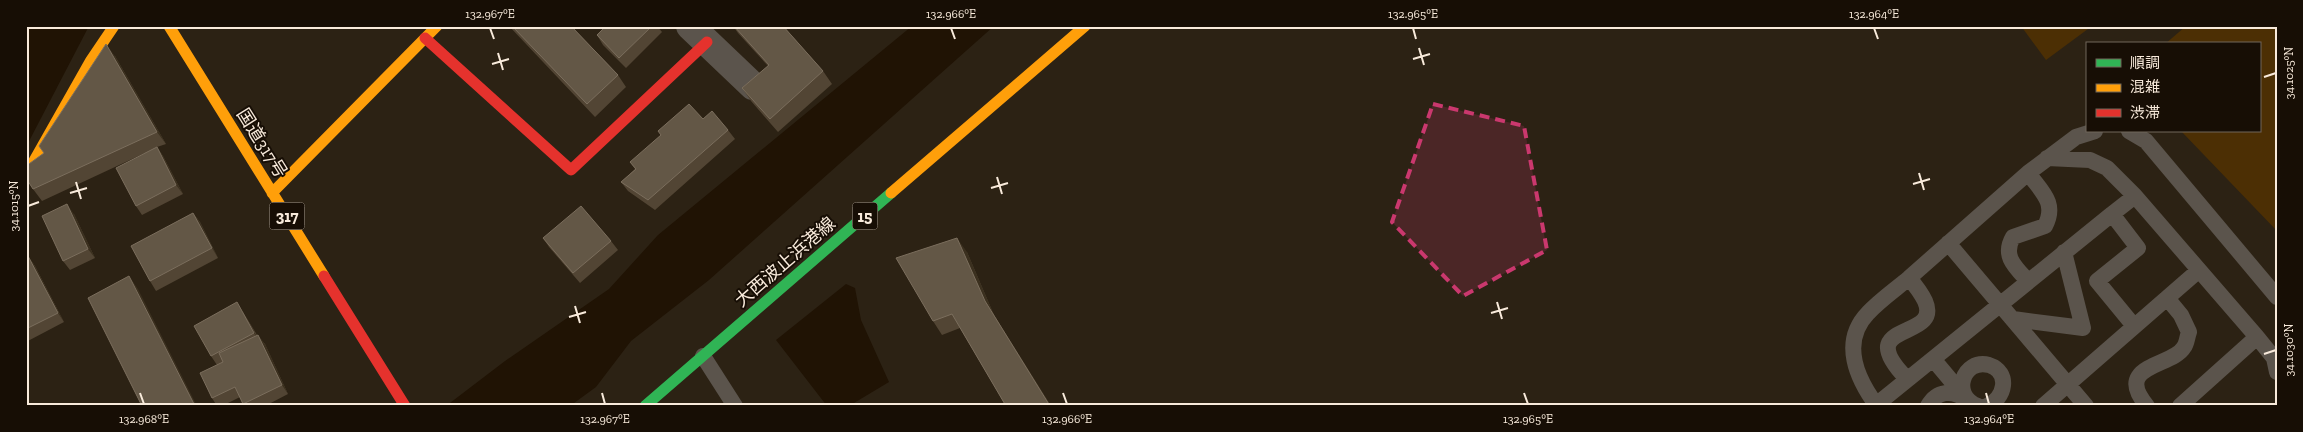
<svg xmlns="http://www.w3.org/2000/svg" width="2303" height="432" font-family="'Zilla Slab','Noto Sans JP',serif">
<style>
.green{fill:#4c2f04}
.water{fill:#201304}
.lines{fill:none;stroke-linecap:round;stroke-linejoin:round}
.lane{stroke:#5b544c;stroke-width:16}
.street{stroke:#5b544c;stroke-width:28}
.fast{stroke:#30b455;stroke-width:11}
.slow{stroke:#ff9f0a;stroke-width:11}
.jam{stroke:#e5322d;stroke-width:11}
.wall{fill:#524534}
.shaded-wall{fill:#3b301f}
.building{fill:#635746;stroke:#7b6e5d}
.marked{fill:#ca386e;fill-opacity:0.2;stroke:#ca386e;stroke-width:4;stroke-dasharray:10 6;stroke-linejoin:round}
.ticks{fill:none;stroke:#f8eadb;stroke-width:2}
.labels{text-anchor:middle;stroke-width:4;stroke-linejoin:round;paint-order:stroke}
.shield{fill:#170e05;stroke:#b4a89b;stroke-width:1}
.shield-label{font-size:16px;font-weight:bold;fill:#f8eadb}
.street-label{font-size:18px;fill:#f8eadb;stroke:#170e05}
.neatline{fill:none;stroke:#f8eadb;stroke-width:2}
.ticks-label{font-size:12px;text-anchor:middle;fill:#f8eadb}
</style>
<rect width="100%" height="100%" fill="#2c2214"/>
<path class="green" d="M 2021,26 L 2092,26 L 2046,60 Z
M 2186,26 L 2277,26 L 2277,231 L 2181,131 L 2259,131 L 2259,44 L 2165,44 Z"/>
<path class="water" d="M 26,26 L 89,26 L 26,147 Z
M 912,26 L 994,26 L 709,280 L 631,341 L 596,387 L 570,406 L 446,406 L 505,361 L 609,289 L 658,235 Z
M 846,284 L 855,288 L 861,320 L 889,382 L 849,406 L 827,406 L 776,340 Z"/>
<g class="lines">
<path class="lane" d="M 2129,131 L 2146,141 L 2277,297
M 2047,158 L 2090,160 L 2107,168 L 2135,196
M 2028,173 L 2076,137 L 2095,131
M 2112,214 L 2135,196 L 2257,337 L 2180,406
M 1948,243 L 2086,406
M 2013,319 L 2083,328 L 2064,252
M 2257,337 L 2274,358 L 2277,372
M 703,356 L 735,406
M 1933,359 L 1964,396
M 1907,379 C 1849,319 1943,342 1925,301 C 1921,293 1915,285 1909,278 L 2028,173 C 2042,192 2057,203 2045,226 L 2013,237 C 2002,256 2015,267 2028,281
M 1876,405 L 2112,214 L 2138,248 L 2097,281 L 2134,326
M 1877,406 C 1857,379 1840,342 1868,313 C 1880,300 1896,289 1909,278
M 1928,406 C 1937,390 1952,390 1966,399
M 1978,406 C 1950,396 1963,358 1989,365 C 2011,372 2005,399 1987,406
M 2043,406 L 2198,271
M 2147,406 C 2112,364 2173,367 2184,347 C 2187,343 2187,337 2189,332 L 2181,315 L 2167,298"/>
<path class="street" d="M 690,26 L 753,86"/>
<path class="fast" d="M 645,406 L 891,193"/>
<path class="slow" d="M 169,26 L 324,276
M 26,175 L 91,60 L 114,26
M 272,193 L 437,26
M 891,193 L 1085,26"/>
<path class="jam" d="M 425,38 L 571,170 L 707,42
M 324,276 L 405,406"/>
</g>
<path class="wall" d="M 509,26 L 571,26 L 618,75 L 626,87 L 595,117 Z
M 606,26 L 657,26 L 662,32 L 626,68 L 603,45 L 597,35 Z
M 733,26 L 783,26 L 823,71 L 832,84 L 778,132 L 751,101 L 742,88 L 768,66 L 738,33 Z
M 115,56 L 166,144 L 157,147 L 163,156 L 183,194 L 142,215 L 136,206 L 145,153 L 42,201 L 33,189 L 44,153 Z
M 703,119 L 728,130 L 735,139 L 655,210 L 628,191 L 621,182 L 635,169 L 630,162 Z
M 193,213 L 200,222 L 218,258 L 156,291 L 150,281 Z
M 74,214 L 95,258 L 70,270 L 63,261 Z
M 543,238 L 611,241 L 618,250 L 580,283 L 549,247 Z
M 967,252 L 994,315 L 1051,406 L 1006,406 L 960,328 L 942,335 L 933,321 Z
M 28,256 L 35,266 L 64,322 L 26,342 L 26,257 Z
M 243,312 L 257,335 L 265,344 L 288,394 L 265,406 L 244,406 L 240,397 L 222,406 L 217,406 L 212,398 L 217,365 L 211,356 Z"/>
<path class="shaded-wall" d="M 106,44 L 115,56 L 166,144 L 157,132 Z
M 157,147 L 163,156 L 183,194 L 176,185 Z
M 67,204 L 74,214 L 95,258 L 88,249 Z
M 193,213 L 200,222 L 218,258 L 212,248 Z
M 957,238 L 967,252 L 994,315 L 1051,406 L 1050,406 L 985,301 Z
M 28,256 L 35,266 L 64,322 L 58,313 Z
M 129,276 L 138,289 L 197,406 L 195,406 Z
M 237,302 L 243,312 L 260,342 L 254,333 Z
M 258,335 L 265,344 L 288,394 L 282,385 Z"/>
<path class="building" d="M 512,26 L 571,26 L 618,75 L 587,104 Z
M 606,26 L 652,26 L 619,58 L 597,35 Z
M 734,26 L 783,26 L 823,71 L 770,119 L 742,88 L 769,65 Z
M 106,44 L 157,132 L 33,189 L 26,178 L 26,166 L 44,153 L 39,146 Z
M 689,104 L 703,119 L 712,111 L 728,130 L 648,200 L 621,182 L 636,169 L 630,162 L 661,135 L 658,131 Z
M 157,147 L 176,185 L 136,206 L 116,168 Z
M 67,204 L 88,249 L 63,261 L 42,216 Z
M 581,206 L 611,241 L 573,273 L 543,238 Z
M 193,213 L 212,248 L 150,281 L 131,246 Z
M 957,238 L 985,301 L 1050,406 L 1006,406 L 952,314 L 933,321 L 896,258 Z
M 28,256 L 58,313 L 26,329 L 26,257 Z
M 129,276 L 195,406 L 142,406 L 88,298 Z
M 237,302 L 254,333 L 211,356 L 194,326 Z
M 258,335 L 282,385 L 243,404 L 235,387 L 212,398 L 200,373 L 223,362 L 219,353 Z"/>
<path class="marked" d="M 1433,104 L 1524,126 L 1547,250 L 1463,296 L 1392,222 Z"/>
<path class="ticks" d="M 490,28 L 494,39M 951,28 L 955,39M 1413,28 L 1416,39M 1874,28 L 1878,39M 1419,48 L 1424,65M 498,53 L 503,70M 1413,59 L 1430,54M 492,64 L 509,59M 2264,77 L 2276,73M 1919,173 L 1924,190M 997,177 L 1002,194M 76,182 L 81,199M 1913,184 L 1930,179M 991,188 L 1008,183M 70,193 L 87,188M 28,206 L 39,202M 1497,302 L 1502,319M 575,306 L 580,323M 1491,313 L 1508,308M 569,317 L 586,312M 2264,354 L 2276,350M 140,393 L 144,404M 602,393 L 605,404M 1063,393 L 1067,404M 1524,393 L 1528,404M 1986,393 L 1989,404"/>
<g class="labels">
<g class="shield">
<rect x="269.5" y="202.5" width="35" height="27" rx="4"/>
<rect x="852.5" y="202.5" width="25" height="27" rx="4"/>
</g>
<g class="shield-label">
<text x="287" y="222">317</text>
<text x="865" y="222">15</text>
</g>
<g class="street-label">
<text transform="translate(262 143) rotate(58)" y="6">国道317号</text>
<text transform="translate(785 262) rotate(-41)" y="6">大西波止浜港線</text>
</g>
</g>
<rect width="2303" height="432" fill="none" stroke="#170e05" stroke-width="55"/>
<rect x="2086" y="42" width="175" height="90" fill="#170e05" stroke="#71665b"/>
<rect x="2096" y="59" width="25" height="8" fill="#30b455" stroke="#71665b"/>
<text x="2130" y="68" font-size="15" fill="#f8eadb">順調</text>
<rect x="2096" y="84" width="25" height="8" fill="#ff9f0a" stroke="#71665b"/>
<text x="2130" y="92" font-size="15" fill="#f8eadb">混雑</text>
<rect x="2096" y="109" width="25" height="8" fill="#e5322d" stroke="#71665b"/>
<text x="2130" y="118" font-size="15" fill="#f8eadb">渋滞</text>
<rect x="28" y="28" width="2248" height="376" class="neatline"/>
<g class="ticks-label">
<text x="490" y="18">132.967°E</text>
<text x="951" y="18">132.966°E</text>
<text x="1413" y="18">132.965°E</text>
<text x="1874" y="18">132.964°E</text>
<text transform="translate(2289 73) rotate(-90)" y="4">34.1025°N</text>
<text transform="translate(14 206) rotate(-90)" y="4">34.1015°N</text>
<text transform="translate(2289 350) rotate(-90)" y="4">34.1030°N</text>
<text x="144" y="423">132.968°E</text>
<text x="605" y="423">132.967°E</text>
<text x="1067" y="423">132.966°E</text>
<text x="1528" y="423">132.965°E</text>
<text x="1989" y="423">132.964°E</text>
</g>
</svg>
